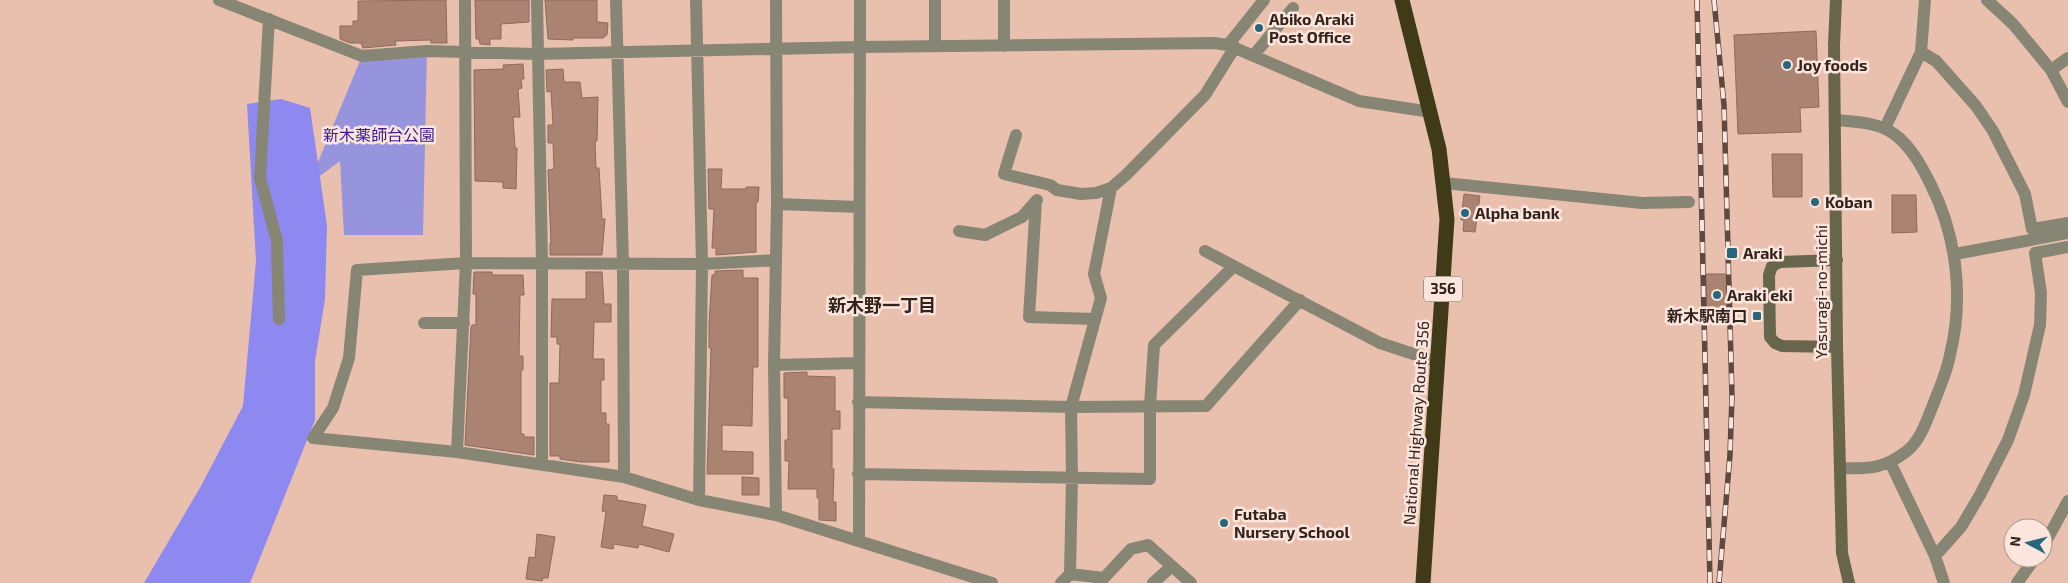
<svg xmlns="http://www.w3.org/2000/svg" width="2068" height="583" font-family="'Exo 2','Noto Sans JP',sans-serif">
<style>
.green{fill:#9594dc}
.forest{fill:#8e88f1}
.building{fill:#ab8373;stroke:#8f6959}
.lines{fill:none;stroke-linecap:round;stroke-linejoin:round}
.street{stroke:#878675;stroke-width:12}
.secondary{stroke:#67664d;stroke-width:12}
.highway{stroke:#3e3b16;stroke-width:15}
.rail-casing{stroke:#5e483f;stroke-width:5.5}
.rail{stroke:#fbe5dc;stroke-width:4;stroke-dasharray:11;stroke-linecap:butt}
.poi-dot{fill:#27667b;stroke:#fbe5dc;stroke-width:2}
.labels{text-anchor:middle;stroke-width:5;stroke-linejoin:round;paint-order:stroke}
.shield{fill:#fbe5dc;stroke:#6f5d56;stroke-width:1}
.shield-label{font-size:15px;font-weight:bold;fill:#33231d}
.poi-label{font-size:16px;font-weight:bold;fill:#33231d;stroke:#fbe5dc;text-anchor:start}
.park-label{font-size:16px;fill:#3a1b96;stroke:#fbe5dc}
.street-label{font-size:16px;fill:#33231d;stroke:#fbe5dc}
.neighbourhood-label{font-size:18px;font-weight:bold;fill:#33231d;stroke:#fbe5dc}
</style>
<rect width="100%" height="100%" fill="#e9bfad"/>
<path class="green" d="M 427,51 L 423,235 L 344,235 L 340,161 L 309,184 L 362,56 Z"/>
<path class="forest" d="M 281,99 L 310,108 L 327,226 L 325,299 L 315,361 L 315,420 L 250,583 L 144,583 L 201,486 L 243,406 L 256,261 L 247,104 Z"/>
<path class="building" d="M 446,0 L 447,43 L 431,43 L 431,40 L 395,41 L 396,45 L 363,48 L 361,43 L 350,43 L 340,39 L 340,26 L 353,26 L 353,21 L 358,21 L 358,1 Z
M 475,0 L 529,0 L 529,22 L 501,24 L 501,39 L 490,39 L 490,45 L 480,44 L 479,39 L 476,39 Z
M 545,0 L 597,0 L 597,22 L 608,23 L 607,35 L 603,38 L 573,38 L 573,40 L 548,39 Z
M 1816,31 L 1819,107 L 1800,108 L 1801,132 L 1738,134 L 1734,35 Z
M 523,64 L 524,79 L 521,79 L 522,88 L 518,89 L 520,117 L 513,117 L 515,148 L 517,148 L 516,189 L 503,188 L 503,182 L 475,181 L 474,70 L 504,69 L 503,65 Z
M 563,69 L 564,82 L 580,82 L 582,98 L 598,97 L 597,141 L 595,141 L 596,168 L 599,168 L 602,219 L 605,219 L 602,255 L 550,255 L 550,243 L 551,243 L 548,170 L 554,169 L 553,143 L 548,143 L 548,125 L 553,125 L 551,91 L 547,92 L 546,70 Z
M 1772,154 L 1802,154 L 1802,197 L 1773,197 Z
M 708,169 L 722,169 L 721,189 L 746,189 L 746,187 L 759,187 L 758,202 L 756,202 L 756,252 L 716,255 L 716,248 L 712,248 L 714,209 L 709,209 Z
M 1464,194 L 1480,196 L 1475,232 L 1463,231 L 1464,220 L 1461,220 Z
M 1892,195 L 1916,195 L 1917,232 L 1892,233 Z
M 743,270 L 743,278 L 758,278 L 758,367 L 753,367 L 752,426 L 722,425 L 722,451 L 753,452 L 753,474 L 707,474 L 711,348 L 709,348 L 709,324 L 712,275 L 715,275 L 715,271 Z
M 474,272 L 492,272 L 492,275 L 523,275 L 524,295 L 520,295 L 519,356 L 523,356 L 523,370 L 521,370 L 521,434 L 524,434 L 524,437 L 534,437 L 534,455 L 465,445 L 471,327 L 472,325 L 476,325 L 476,294 L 473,294 Z
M 586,272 L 602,272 L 604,304 L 611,304 L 611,322 L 594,322 L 593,359 L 604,359 L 604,380 L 601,380 L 601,413 L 606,413 L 606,424 L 609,424 L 609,462 L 581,462 L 560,459 L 560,456 L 550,456 L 550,383 L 559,383 L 560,344 L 557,344 L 557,337 L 551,337 L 552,299 L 586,299 Z
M 1706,274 L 1726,274 L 1727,315 L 1707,316 Z
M 807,372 L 807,376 L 835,377 L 835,411 L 840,411 L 840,429 L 832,429 L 832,469 L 834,469 L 833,502 L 836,502 L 836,521 L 819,520 L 819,498 L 817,498 L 817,489 L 788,489 L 789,461 L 785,461 L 785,440 L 788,440 L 788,398 L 784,398 L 784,373 Z
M 742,477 L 759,478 L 759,495 L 742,495 Z
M 604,495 L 617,496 L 617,500 L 646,505 L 642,526 L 674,534 L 669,552 L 639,544 L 638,548 L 614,544 L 613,549 L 601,547 L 606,512 L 602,511 Z
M 537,534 L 555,537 L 548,578 L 543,578 L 542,581 L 526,579 L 529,557 L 535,558 Z"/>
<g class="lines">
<path class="street" d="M 219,0 L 362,56 L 427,51 L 537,54 L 860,47 L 1214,43 L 1228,45 L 1359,101 L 1431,112
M 537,0 L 542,263 L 542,464
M 616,0 L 623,264 L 624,477
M 696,0 L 702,264 L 699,500
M 776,0 L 777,204 L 774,365 L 776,515
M 935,0 L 935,46
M 1987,0 L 2013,24 L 2051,70 L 2068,102
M 269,19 L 260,178 L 277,241 L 279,319
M 1228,45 L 1264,0
M 1004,46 L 1004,0
M 1921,52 L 1936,61 L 1976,106 L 1993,131 L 2025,194 L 2032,229 L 2068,223
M 1253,56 L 1293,8
M 2051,70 L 2068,58
M 1835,120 C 1855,122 1878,122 1894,134 C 1911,146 1922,167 1931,185 C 1957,237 1964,298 1950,355 C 1947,372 1939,389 1933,405 C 1927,420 1920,441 1907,451 C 1884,469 1868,469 1840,468
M 1885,128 L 1921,52 L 1925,0
M 1016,135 L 1004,174 L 1050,185 L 1057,190 L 1081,194 L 1096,193 L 1111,188 L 1126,175 L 1205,95 L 1235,47
M 1444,183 L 1642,203 L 1689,202
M 1036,201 L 1029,317 L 1095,319
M 777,204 L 859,207
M 959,231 L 985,235 L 1022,217 L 1037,200
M 1205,251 L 1380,343 L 1438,362
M 1955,254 L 2068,233
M 776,260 L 702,264 L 466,263 L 357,270 L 349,358 L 333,408 L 313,438 L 457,452 L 624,477 L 699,500 L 776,515 L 992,583
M 424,323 L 464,323
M 774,365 L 859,363
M 858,402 L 1071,407 L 1206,406 L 1300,300
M 457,452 L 466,263 L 465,0
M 1890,462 L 1935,556 L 1944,583
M 858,474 L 1150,479 L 1150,406 L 1154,345 L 1233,267
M 859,541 L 860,0
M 2043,547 L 2068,501
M 1935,556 L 1961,527 L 1980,495 L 2008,440 L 2024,395 L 2040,325 L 2041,293 L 2035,253 L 2068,247
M 1070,574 L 1072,479 L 1071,407 L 1101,298 L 1094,274 L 1111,188
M 1061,583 L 1070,574 L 1104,578 L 1131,549 L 1148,545 L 1191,583
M 1153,583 L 1172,566
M 2017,583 L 2035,558"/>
<path class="secondary" d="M 1836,0 L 1834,45 L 1837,347 L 1842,553 L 1849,583
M 1837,347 L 1782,346 L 1775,343 L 1770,337 L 1769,275 L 1772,266 L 1780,262 L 1837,260"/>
<path class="highway" d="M 1402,0 L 1439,149 L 1447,219 L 1423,583"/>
<g class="rail-casing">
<path id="rail" d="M 1697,0 L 1710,583
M 1714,0 L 1724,105 L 1732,396 L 1730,455 L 1719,583"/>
</g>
<use href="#rail" class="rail"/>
</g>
<g class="poi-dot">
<circle cx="1259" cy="28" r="5"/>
<circle cx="1787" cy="65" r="5"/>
<circle cx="1815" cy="202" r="5"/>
<circle cx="1465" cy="213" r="5"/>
<rect x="1726" y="247" width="12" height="12" rx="2.5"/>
<circle cx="1717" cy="295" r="5"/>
<rect x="1752" y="311" width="10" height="10" rx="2.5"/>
<circle cx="1224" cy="523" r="5"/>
</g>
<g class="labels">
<rect class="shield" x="1424" y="276.5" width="38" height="25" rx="4"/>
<g class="shield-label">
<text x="1443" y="294">356</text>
</g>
<g class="poi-label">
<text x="1269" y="25">Abiko Araki<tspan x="1269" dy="18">Post Office</tspan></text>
<text x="1797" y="71">Joy foods</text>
<text x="1825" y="208">Koban</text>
<text x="1475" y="219">Alpha bank</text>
<text x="1743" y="259">Araki</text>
<text x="1727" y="301">Araki eki</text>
<text x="1747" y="322" text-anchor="end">新木駅南口</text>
<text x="1234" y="520">Futaba<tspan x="1234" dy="18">Nursery School</tspan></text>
</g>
<g class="park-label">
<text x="379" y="141">新木薬師台公園</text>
</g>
<g class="street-label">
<text transform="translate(1821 292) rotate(-90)" y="6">Yasuragi-no-michi</text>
<text transform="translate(1416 423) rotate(-86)" y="6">National Highway Route 356</text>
</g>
<g class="neighbourhood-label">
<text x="882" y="312">新木野一丁目</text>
</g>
</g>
<g transform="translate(2028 543) rotate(277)"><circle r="24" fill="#fbe5dc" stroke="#ab9790"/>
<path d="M0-4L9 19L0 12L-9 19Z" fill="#27667b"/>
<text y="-8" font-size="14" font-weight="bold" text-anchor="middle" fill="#33231d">N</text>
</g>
</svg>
